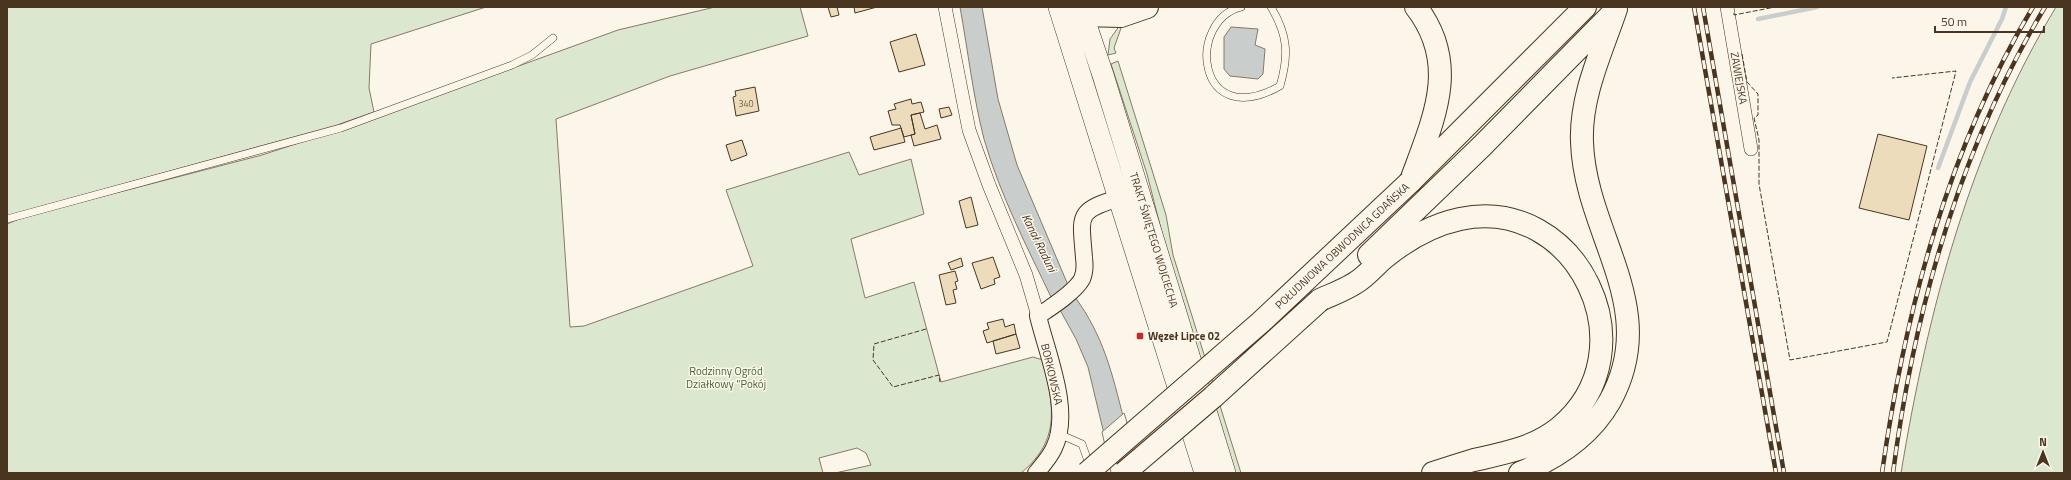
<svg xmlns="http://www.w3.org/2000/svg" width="2071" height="480" font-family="'Titillium Web',sans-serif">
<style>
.green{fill:#dce7d0;stroke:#887966}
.water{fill:#c9cecd;stroke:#887966}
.pier{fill:#fbf6e9;stroke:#887966}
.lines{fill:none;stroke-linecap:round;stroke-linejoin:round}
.stream{stroke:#c9cecd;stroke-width:4.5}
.building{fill:#ecdcbc;stroke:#4a3520}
.service-casing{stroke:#4a3520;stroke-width:8}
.minor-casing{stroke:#4a3520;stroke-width:14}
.tertiary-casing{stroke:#4a3520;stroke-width:18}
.primary-casing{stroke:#4a3520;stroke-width:22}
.motorway-casing{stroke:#4a3520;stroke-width:24}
.service{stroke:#fbf6e9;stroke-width:7}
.minor{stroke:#fbf6e9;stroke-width:13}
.tertiary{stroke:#fbf6e9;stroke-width:16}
.primary{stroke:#fbf6e9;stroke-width:21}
.motorway{stroke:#fbf6e9;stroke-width:22}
.rail-casing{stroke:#4a3520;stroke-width:4.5}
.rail{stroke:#fbf6e9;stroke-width:3;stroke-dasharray:9;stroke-linecap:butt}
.motorway-bridge-casing{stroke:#4a3520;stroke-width:24;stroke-linecap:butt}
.motorway-bridge{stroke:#fbf6e9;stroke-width:22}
.fence{stroke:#4a3520;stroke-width:1;stroke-dasharray:5 2;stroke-linecap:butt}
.poi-dot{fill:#c62828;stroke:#fbf6e9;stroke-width:1.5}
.labels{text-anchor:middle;stroke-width:3;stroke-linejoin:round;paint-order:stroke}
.number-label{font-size:9px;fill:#725f47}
.street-label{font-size:11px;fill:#4a3520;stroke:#fbf6e9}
.poi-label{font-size:11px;font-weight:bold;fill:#4a3520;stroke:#fbf6e9;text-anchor:start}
.park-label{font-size:11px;fill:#436837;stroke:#fbf6e9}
.water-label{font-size:12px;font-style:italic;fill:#4a3520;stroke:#fbf6e9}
</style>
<rect width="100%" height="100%" fill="#fbf6e9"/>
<path class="green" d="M 7,7 L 486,7 L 371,44 L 369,88 L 374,112 L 337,125 L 7,216 Z
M 715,7 L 800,7 L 808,36 L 670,76 L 556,119 L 570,327 L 584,326 L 753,266 L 726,190 L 849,152 L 859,175 L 911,159 L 924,214 L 851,239 L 865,298 L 914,282 L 941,382 L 1033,357 L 1043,360 C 1053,405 1062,439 1021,473 L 835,473 L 871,465 L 866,453 L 857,448 L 819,458 L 823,473 L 7,473 L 7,224 L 27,216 L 262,155 L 375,118 L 618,30 Z
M 2056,7 L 2064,7 L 2064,473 L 1901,473 C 1928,310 1970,149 2056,7 Z
M 1120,25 L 1121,28 L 1114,48 L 1116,53 L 1108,55 L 1110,39 Z
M 1118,61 L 1166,215 L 1173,255 L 1241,473 L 1233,473 L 1162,233 L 1147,174 L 1111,64 Z"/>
<path class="water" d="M 960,7 L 982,7 L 998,99 L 1017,165 L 1068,285 L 1052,299 C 1027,247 1000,195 984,139 C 973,96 968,51 960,7 Z
M 1231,27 L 1258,29 L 1255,45 L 1265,49 L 1263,74 L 1258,79 L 1230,76 L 1224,69 L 1224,37 Z
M 1075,297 C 1104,337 1112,373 1124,420 L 1105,438 L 1088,367 L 1076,339 L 1060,310 Z"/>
<path class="pier" d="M 1124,413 L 1126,419 L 1138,473 L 1111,473 L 1102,432 Z"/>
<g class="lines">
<path class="stream" d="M 1758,19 L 1817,7
M 1938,168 L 1970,82 L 2002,19 L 2006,7"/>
</g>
<path class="building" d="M 828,7 L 837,7 L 839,15 L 831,17 Z
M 854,7 L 877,7 L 855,13 Z
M 916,34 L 925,65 L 899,72 L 890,42 Z
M 755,87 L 759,111 L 736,116 L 733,97 L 736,96 L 735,91 Z
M 911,99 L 912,104 L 921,102 L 924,112 L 911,115 L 915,134 L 904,137 L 900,125 L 892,125 L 888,111 L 896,109 L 894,104 Z
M 949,107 L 952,115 L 941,118 L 939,109 Z
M 920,113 L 925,129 L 937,125 L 941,139 L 914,146 L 911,135 L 915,134 L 911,115 Z
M 901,128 L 905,142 L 874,150 L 870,137 Z
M 1878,134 L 1927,146 L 1909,220 L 1859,208 Z
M 742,140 L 747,155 L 731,161 L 726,145 Z
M 971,197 L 978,225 L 966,228 L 959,201 Z
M 993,257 L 1000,277 L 994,279 L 995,284 L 981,289 L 972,263 Z
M 961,258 L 963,266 L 951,270 L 948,263 Z
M 955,271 L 958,281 L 955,282 L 957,289 L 953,290 L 956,303 L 946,305 L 939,275 Z
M 1003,319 L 1005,327 L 1014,324 L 1016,334 L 987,343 L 983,331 L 989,329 L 987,323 Z
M 1016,334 L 1020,348 L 996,354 L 993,341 Z"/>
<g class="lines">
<g class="service-casing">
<path id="service" d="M 1241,7 C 1186,21 1196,133 1280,86 C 1289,55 1288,35 1271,7
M 7,219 L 341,128 L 512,65 L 532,55 L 553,38
M 1059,434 L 1082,444 L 1090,467"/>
</g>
<g class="minor-casing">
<path id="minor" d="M 945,7 L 969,130 L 989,185 L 1026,275 L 1038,316
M 1727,7 L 1751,149"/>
</g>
<g class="tertiary-casing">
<path id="tertiary" d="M 1036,473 C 1042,466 1050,457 1054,448 C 1072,411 1047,354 1038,316 C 1050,308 1075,292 1082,279 C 1085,272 1085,265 1084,258 C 1081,216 1075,211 1119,198"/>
</g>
<g class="primary-casing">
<path id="primary" d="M 1059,7 L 1205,473
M 1080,7 L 1103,75 L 1225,473"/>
</g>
<g class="motorway-casing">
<path id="motorway" d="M 1082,15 L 1121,16 L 1147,7
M 1412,178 C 1434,118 1460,64 1416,7
M 1410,182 L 1585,7
M 1369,255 L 1482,146 L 1612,14
M 1320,300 C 1333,294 1350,288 1361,279 C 1369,273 1376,265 1384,258 C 1406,240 1432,225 1460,219 C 1577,194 1653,351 1559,428 C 1534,448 1505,453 1474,460 C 1460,464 1447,469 1433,473
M 1520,473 C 1557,458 1590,436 1610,401 C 1662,307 1585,235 1582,142 C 1580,96 1602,51 1616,9"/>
</g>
<use href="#service" class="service"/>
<use href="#minor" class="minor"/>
<use href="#tertiary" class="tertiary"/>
<use href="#primary" class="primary"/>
<use href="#motorway" class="motorway"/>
<g class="rail-casing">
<path id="rail" d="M 1694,7 L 1776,473
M 1703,7 L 1784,473
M 1882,473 C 1905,311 1948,148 2033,7
M 1893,473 C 1914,311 1960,148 2045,7"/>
</g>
<use href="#rail" class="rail"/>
<g class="motorway-bridge-casing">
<path id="motorway-bridge" d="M 1087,473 L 1261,322 L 1410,182
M 1124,473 L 1213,397 L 1320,300"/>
</g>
<use href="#motorway-bridge" class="motorway-bridge"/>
<path class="fence" d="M 1734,13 L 1734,15 L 1775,7
M 1742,54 L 1747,82 L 1758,94 L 1758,115 L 1754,118 L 1759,140 L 1759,184 L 1790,360 L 1887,342 L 1956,71 L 1892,78
M 926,329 L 874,344 L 873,360 L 893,387 L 939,375 L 940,382"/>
</g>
<rect class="poi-dot" x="1136" y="332" width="8" height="8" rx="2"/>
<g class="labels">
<g class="number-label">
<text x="746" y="107">340</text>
</g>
<g class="street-label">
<text transform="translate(1739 78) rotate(80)" y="4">ZAWIEJSKA</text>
<text transform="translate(1154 240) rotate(73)" y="4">TRAKT ŚWIĘTEGO WOJCIECHA</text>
<text transform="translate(1342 246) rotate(-43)" y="4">POŁUDNIOWA OBWODNICA GDAŃSKA</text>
<text transform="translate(1052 374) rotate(77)" y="4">BORKOWSKA</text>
</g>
<g class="poi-label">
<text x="1148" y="340">Węzeł Lipce 02</text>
</g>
<g class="park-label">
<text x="726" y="375">Rodzinny Ogród<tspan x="726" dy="13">Działkowy "Pokój</tspan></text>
</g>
<g class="water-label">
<text transform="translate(1039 243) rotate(64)" y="4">Kanał Raduni</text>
</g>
</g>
<rect width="2071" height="480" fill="none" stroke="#4a3520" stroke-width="16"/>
<g transform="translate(2043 452)" stroke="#fbf6e9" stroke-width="3" paint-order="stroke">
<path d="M0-3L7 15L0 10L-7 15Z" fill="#4a3520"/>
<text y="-6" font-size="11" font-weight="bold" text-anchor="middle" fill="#4a3520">N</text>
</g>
<path d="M1935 26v6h109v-6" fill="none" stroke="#4a3520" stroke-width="2"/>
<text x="1941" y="26" font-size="12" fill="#4a3520" stroke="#fbf6e9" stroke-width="3" paint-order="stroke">50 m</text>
</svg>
